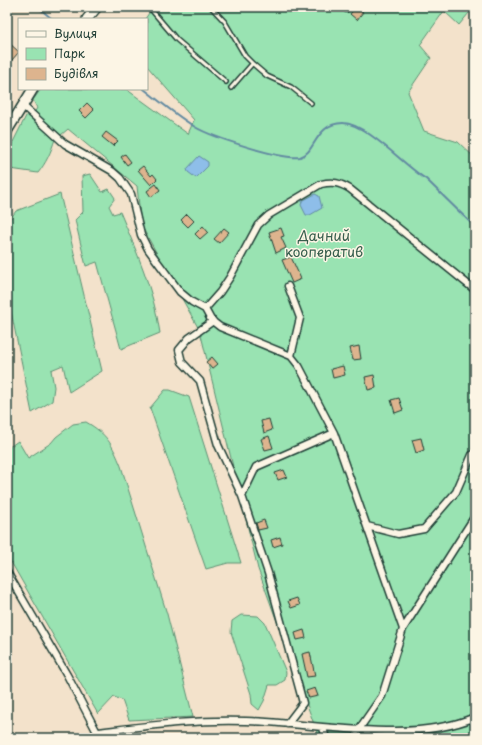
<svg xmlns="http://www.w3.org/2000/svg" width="482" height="745" font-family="'Playpen Sans',sans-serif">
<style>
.green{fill:#99e3b2;stroke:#5c9073}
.water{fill:#8ebee9;stroke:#628aa1}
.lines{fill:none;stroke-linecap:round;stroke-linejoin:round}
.stream{stroke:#628aa1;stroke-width:2}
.building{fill:#ddb48e;stroke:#1f3d34}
.lane-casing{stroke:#1f3d34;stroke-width:6}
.street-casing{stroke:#1f3d34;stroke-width:9}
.secondary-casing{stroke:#1f3d34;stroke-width:12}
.lane{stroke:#fcf5e5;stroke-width:3}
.street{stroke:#fcf5e5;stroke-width:6}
.secondary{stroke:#fcf5e5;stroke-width:9}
.labels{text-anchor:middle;stroke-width:3;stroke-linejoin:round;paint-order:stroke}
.park-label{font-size:14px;fill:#375e4d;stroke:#fcf5e5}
</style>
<rect width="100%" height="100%" fill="#f3e2cb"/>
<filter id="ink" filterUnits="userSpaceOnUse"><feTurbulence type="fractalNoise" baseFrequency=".025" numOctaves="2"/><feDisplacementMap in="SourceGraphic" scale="8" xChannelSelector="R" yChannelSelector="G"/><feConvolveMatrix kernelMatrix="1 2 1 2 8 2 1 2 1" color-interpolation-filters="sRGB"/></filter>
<g filter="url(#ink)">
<path class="green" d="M 153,7 L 474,7 L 459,25 L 444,11 L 420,45 L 431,58 L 408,92 L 424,131 L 458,142 L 475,158 L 475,738 L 319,738 L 258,569 L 200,331 L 141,225 L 137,186 L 68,129 L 61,135 L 34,113 L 37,108 L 33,100 L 41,89 L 126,89 L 188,134 L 194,120 L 147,66 L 147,19 L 145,19 Z
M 27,114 L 55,139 C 51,152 46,163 38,173 L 10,169 L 7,172 L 7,154 Z
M 90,174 L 102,192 L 109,189 L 115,198 L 109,206 L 113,214 L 120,212 C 136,250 154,291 160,333 L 121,349 L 97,262 L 86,266 L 75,220 L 83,212 L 82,176 Z
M 60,194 L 102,371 L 69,392 L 63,365 L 51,370 L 54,387 L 52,401 L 32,413 L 7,292 L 7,223 L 16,211 Z
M 165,390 L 170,390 L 189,397 L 241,563 L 228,563 L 206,569 L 150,408 Z
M 86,422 C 107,434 112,444 121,466 L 167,614 L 193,717 L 129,720 L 122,700 L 114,697 L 98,714 L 7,555 L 8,448 L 18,441 L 28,458 L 51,443 L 56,437 L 73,424 Z
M 241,615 L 258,616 L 265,623 L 286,672 L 285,680 L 277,685 L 269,685 L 264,701 L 259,710 L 252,704 L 251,694 L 231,632 L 232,621 Z"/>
<path class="water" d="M 199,156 L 208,162 L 208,166 L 196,178 L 188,172 L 187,169 Z
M 315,194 L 319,196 L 322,208 L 310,215 L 306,215 L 301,205 L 302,201 Z"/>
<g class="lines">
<path class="stream" d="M 38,7 L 52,19
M 144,89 C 160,102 177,116 195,127 C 212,137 282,160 300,157 C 315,154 315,123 343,123 C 366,123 406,167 426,179 L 475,227"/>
</g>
<path class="building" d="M 356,7 L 363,12 L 357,20 L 350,14 Z
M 7,41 L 19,52 L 11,61 L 7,58 Z
M 87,103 L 94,110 L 86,118 L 79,111 Z
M 106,132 L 118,141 L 113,146 L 102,137 Z
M 125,154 L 131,162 L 127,165 L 121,157 Z
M 143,166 L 151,176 L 153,174 L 157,179 L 151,185 L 138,170 Z
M 156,184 L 160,190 L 151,197 L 147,191 Z
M 187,214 L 194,221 L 188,227 L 181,220 Z
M 203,226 L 208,232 L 200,239 L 195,234 Z
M 224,228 L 229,232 L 219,243 L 214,239 Z
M 281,228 L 284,236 L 281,237 L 286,248 L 276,253 L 269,232 Z
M 291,257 L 301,279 L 292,283 L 282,260 Z
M 359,346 L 361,359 L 353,360 L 350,348 Z
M 212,357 L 218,364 L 212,369 L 206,362 Z
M 343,366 L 345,375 L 333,378 L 331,369 Z
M 374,375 L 376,388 L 368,390 L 365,377 Z
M 399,398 L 403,410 L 395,413 L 391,400 Z
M 269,419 L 272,430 L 264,433 L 261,421 Z
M 269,436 L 273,448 L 265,450 L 261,439 Z
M 421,438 L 424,450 L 416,453 L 412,440 Z
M 284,470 L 287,477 L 278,480 L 275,473 Z
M 264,520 L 267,528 L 258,530 L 256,523 Z
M 280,537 L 282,544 L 273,547 L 271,540 Z
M 297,598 L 300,605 L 291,608 L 288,601 Z
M 304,630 L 306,638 L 297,640 L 295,633 Z
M 310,652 L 315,676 L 307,677 L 302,654 Z
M 315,688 L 318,696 L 309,698 L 306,691 Z"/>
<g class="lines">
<g class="lane-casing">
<path id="lane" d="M 149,7 L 177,40 L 226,82
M 211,7 L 225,22 L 245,56 L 253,64 L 267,76 L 291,87 L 311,103
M 346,10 L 348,7
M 231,88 L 252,64"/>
</g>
<g class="street-casing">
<path id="street" d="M 22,105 L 65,144 L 112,171 L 120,178 L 131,194 L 141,235 L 148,249 L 180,292 L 192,302 L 205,309 L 211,320 L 220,327 L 291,356 L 299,366 L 334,433 L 403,629 L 382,696 L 357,732
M 288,286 L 300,318 L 291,356
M 205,309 L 220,292 L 230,277 L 258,225 L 269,215 L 321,184 C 333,181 340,183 350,189 L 475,290
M 213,321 L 189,338 L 179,350 L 182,362 L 200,381 L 218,445 L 242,496
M 367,526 L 398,534 L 424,529 L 456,492 L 472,455 L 475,453
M 7,572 L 67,675 L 100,738
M 403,629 L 475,516
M 287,724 L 303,703 L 268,573 L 242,496 L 256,467 L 334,433
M 323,728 L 326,738
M 98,732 C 147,726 196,719 246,721 C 318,723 410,745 475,717"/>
</g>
<g class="secondary-casing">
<path id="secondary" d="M 87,19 L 97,7
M 7,131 L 33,89"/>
</g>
<use href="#lane" class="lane"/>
<use href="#street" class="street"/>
<use href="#secondary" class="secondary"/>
</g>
</g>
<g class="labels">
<g class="park-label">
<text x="324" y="241">Дачний<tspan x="324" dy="16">кооператив</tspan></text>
</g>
</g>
<rect width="482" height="745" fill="none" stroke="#fcf5e5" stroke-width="24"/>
<rect x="12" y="12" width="458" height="721" fill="none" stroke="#1f3d34" stroke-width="1.5" filter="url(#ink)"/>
<rect x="18" y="18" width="130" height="72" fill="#fcf5e5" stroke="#a4ab9e"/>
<rect x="26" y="31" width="20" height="6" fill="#fcf5e5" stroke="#a4ab9e"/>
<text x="54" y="38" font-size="12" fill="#1f3d34">Вулиця</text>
<rect x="26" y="48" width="20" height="12" fill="#99e3b2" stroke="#a4ab9e"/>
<text x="54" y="58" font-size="12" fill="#1f3d34">Парк</text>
<rect x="26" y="68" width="20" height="12" fill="#ddb48e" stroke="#a4ab9e"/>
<text x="54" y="78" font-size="12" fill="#1f3d34">Будівля</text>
</svg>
